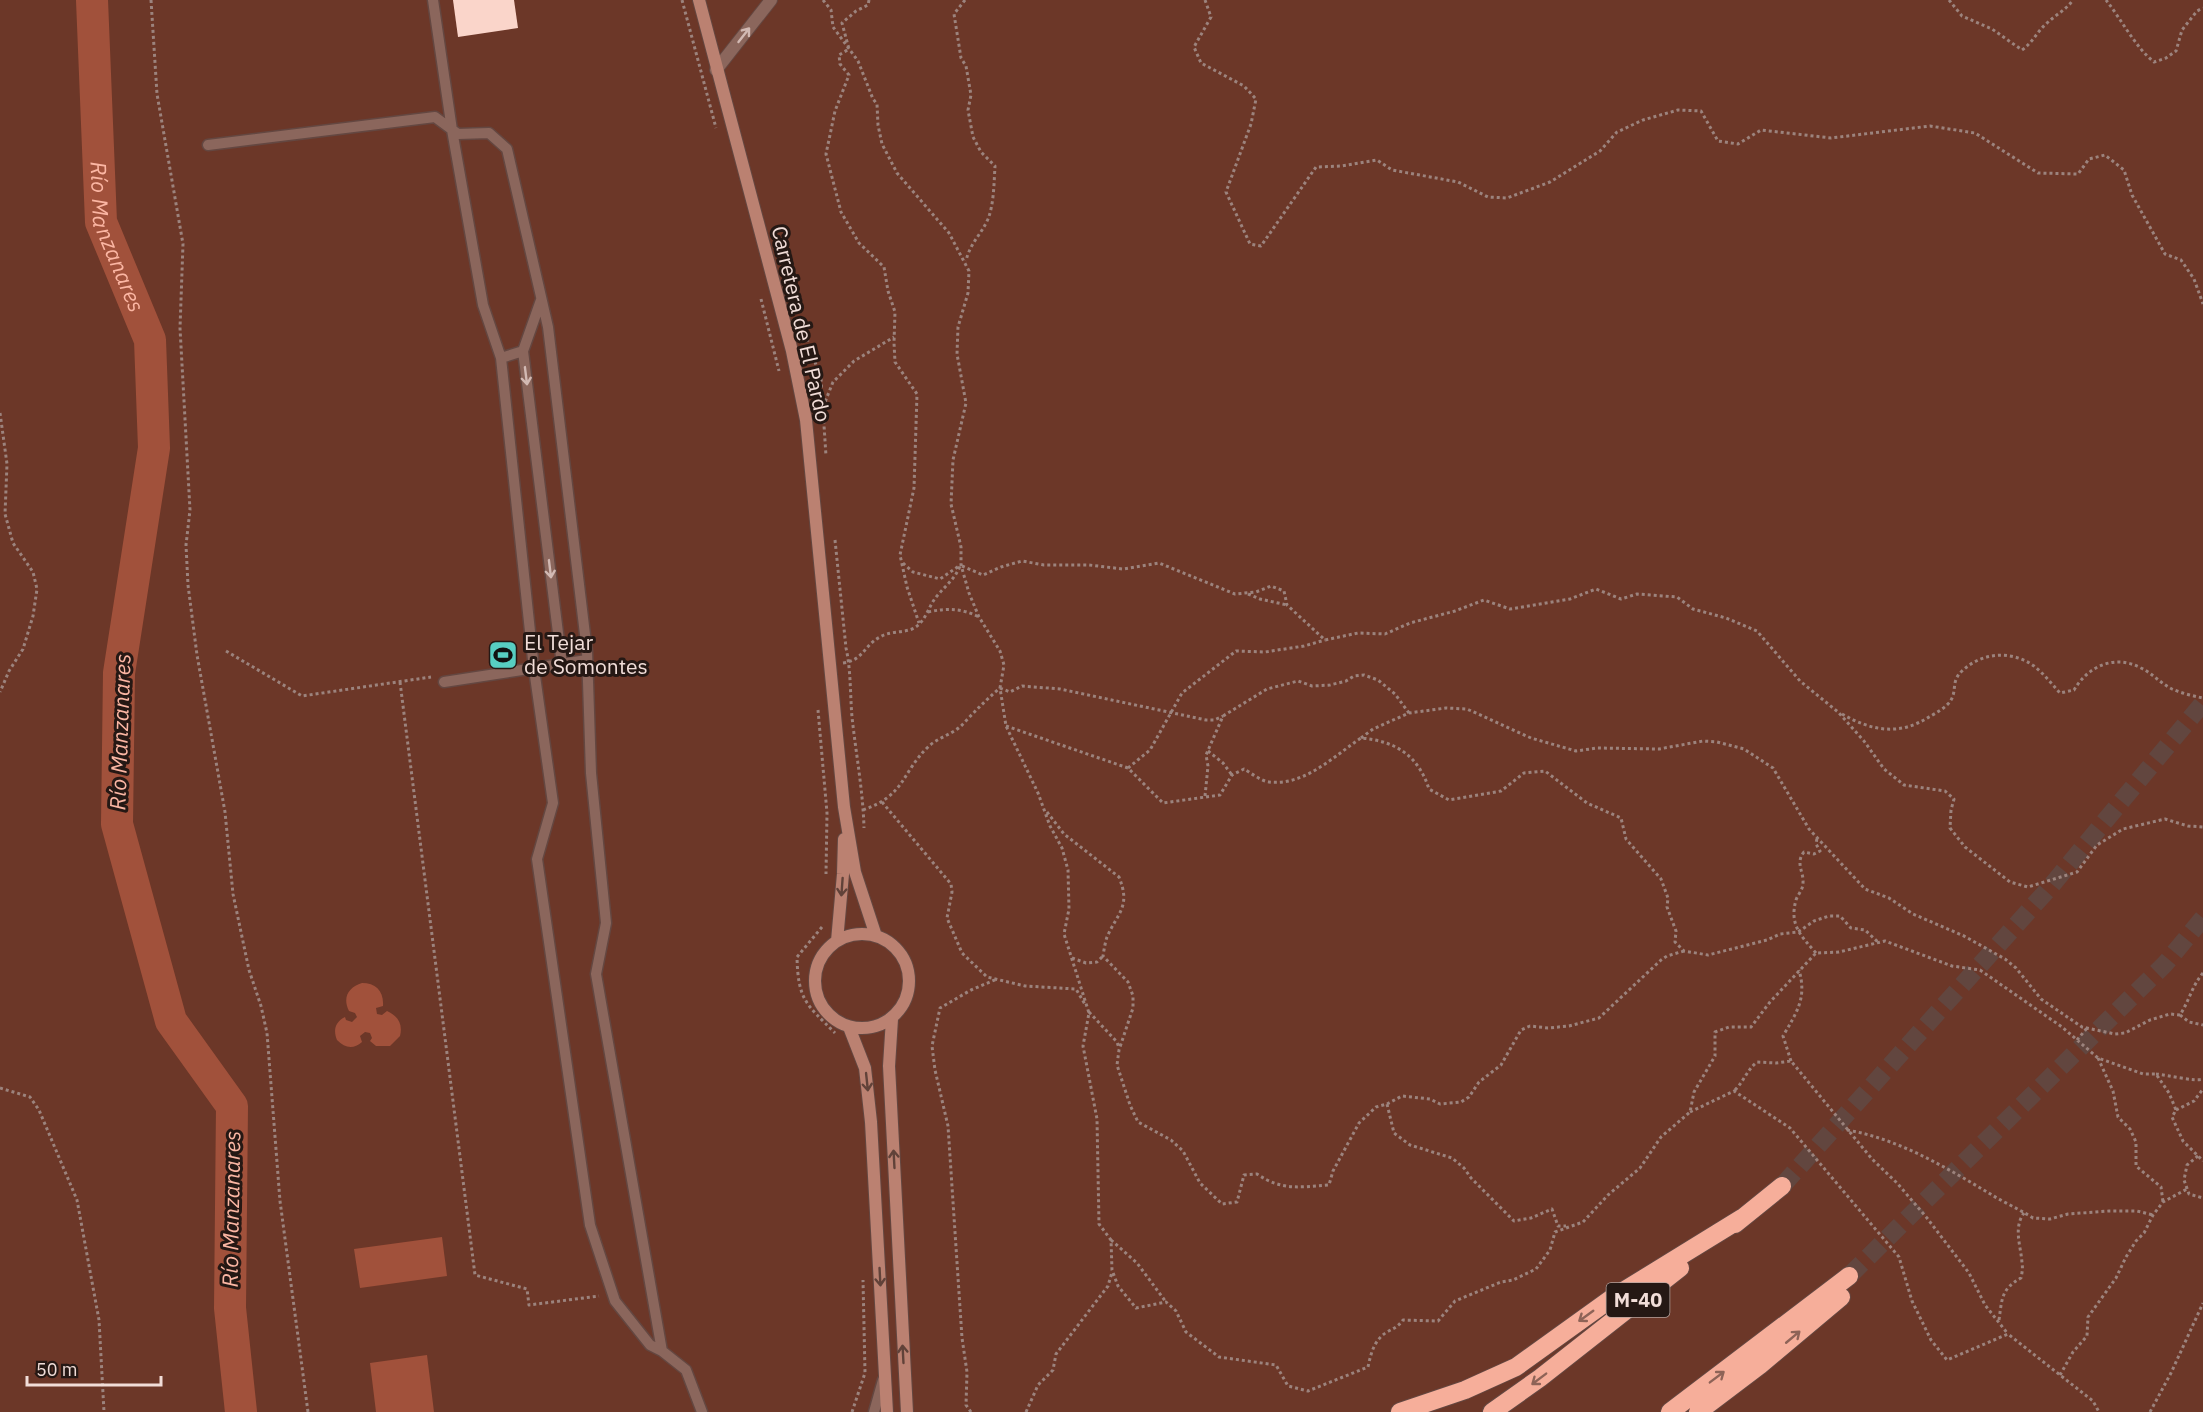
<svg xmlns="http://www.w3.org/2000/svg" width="2203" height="1412" font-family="'IBM Plex Sans',sans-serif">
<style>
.green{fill:#6c3728}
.water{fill:#a1513b}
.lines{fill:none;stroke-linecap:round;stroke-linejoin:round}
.river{stroke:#a1513b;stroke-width:32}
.building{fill:#fad5ca}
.highway-tunnel{stroke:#62463f;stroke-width:18;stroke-dasharray:18 9;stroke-linecap:butt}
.lane-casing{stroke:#644741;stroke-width:13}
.street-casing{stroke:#644741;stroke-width:14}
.secondary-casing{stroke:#644741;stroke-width:14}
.highway-casing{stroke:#644741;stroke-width:20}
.path{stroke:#9c837d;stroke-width:3;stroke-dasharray:3 3;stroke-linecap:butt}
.lane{stroke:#8b665c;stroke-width:10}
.street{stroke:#8b665c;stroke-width:12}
.secondary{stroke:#bb8171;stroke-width:12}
.highway{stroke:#f6ae9a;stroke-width:18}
.oneway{stroke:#d2b9b3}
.oneway2{stroke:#614239}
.oneway3{stroke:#8e6357}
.labels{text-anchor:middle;stroke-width:6;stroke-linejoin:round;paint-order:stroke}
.shield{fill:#251814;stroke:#b4a29d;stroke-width:1.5}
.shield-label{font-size:20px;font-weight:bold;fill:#f1ddd8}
.street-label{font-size:21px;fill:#f1ddd8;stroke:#251814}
.poi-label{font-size:21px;fill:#f1ddd8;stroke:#251814;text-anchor:start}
.water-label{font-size:22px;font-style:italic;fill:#fbb6a3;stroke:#251814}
</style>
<rect width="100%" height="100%" fill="#492b24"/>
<path class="green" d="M 0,0 L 2203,0 L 2203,1412 L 0,1412 Z"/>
<path class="water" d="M 362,983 C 376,983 384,991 383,1006 L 376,1008 L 377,1014 L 382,1015 L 387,1011 C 398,1016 403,1024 400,1036 L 390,1046 L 376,1046 L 370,1041 L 372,1038 L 370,1033 L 365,1032 L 360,1036 L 362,1042 C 353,1050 345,1048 337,1040 C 333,1030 335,1022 345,1017 L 346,1020 L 352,1022 L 357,1017 L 355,1013 L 349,1011 C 342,997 349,987 362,983 Z
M 442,1237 L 447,1276 L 360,1288 L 354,1249 Z
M 427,1355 L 434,1412 L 376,1412 L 370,1363 Z"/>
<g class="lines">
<path class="river" id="s1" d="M 92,0 L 101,222 L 150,340 L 154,448 L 119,673 L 117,824 L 171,1021 L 232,1106 L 230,1308 L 241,1412"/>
</g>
<path class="building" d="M 453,0 L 514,0 L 518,28 L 458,37 Z"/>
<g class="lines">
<path class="highway-tunnel" d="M 1782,1186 L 2051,886 L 2203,703
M 1849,1276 L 2165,964 L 2203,918"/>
<g class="lane-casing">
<path id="lane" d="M 433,0 L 452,130 L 483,305 L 501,358 L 534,669 L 553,803 L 537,859 L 590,1225 L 615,1301 L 650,1345 L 662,1351 L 686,1370 L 702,1412
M 208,145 L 435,117 L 458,134 L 489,133 L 507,149 L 548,327 L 587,651 L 591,773 L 606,923 L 596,974 L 662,1351
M 541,300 L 523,351 L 562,665
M 501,358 L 523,351
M 444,682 L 587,660
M 874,1412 L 883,1380"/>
</g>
<g class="street-casing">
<path id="street" d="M 716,70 L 771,0"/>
</g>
<g class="secondary-casing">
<path id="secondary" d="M 699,0 L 792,351 L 806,420 L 844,807 L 855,872 L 876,936
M815 981a47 47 0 1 1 94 0a47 47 0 1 1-94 0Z
M 837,941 L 843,874 L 844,839
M 892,1019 L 889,1066 L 907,1412
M 849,1027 L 865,1068 L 871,1122 L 887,1412"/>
</g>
<g class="highway-casing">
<path id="highway" d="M 1735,1224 L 1782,1186
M 1400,1412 L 1465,1390 L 1516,1367 L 1612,1298 L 1742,1218
M 1492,1412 L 1540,1378 L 1680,1268
M 1670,1412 L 1849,1276
M 1698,1412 L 1760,1365 L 1841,1297"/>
</g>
<path class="path" d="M 151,0 L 157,94 L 183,244 L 180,328 L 190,510 L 186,545 L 188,585 L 197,655 L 225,812 L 233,894 L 249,970 L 261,1006 L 267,1033 L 280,1201 L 308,1412
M 682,0 L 716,128
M 823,0 L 831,10 L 833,27 L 858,61 L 873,99 L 877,104 L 878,125 L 882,144 L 897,173 L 949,233 L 969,271 L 968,293 L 958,327 L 957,354 L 966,403 L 953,460 L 951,504 L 961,547 L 961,565 L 969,593 L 979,617 L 1000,651 L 1004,665 L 1000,688 L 1006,726 L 1038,793 L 1050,826 L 1062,848 L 1068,870 L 1069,909 L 1064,934 L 1089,1013 L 1083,1046 L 1097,1119 L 1099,1224 L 1111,1240 L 1112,1270 L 1118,1286 L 1136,1308 L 1166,1302 L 1176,1311 L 1186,1332 L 1219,1357 L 1276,1365 L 1288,1386 L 1308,1391 L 1368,1367 C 1371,1353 1374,1340 1387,1332 C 1394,1328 1398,1327 1403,1320 L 1438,1321 L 1455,1301 L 1501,1282 L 1513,1280 L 1536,1269 L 1550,1250 L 1555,1232 L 1583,1222 L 1608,1195 L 1640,1168 L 1661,1137 L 1690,1112 L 1694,1092 L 1715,1056 L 1715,1032 L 1729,1027 L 1751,1027 L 1770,1002 L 1816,953 L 1839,952 L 1885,941 L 1952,966 L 1980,970 L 2062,1027 L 2098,1058 L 2143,1074 L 2156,1074 L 2169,1093 L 2176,1110 L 2172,1117 L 2183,1141 L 2203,1161
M 869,0 L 868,5 L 856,11 L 842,23 L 849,49 L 839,55 L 840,64 L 849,75 L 835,111 L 826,154 L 841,212 L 859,243 L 884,267 L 888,291 L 895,312 L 894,343 L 895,362 L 917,394 L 914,488 L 900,555 L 907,587 L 919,623
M 965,0 L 954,14 L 961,58 L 966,66 L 971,95 L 968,110 L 973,137 L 981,152 L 995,166 C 994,182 994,204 988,219 C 981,235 970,243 966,261
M 1205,0 L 1211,17 L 1194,47 L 1201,63 L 1244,86 L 1256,99 L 1251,124 L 1226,192 L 1250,244 L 1261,246 L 1316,167 L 1342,166 L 1377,160 L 1392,170 L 1458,182 L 1488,197 L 1507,198 L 1550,182 L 1600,151 L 1617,132 L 1643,120 L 1678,110 L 1701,111 L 1718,141 L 1738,144 L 1761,130 L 1831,138 L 1930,126 L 1975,133 L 2038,173 L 2078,174 L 2089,159 L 2105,155 L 2124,170 L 2132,195 L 2165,254 L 2181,260 L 2194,279 L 2203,304
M 1949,0 L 1962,16 L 1992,29 L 2022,50 C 2033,42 2037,32 2046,24 C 2055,15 2066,10 2073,0
M 2106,0 C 2121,19 2136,48 2154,62 L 2166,58 L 2176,51 L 2182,30 L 2197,11 L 2203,8
M 761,299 L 779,371
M 801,322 L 821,379 L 826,456
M 823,407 L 833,382 L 854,361 L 894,337
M 0,413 L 7,464 L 5,514 L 13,543 L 33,572 L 37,589 L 33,616 L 23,649 L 9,671 L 0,692
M 835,540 L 846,648 C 851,670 850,694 852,717 C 856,754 863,791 864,828
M 903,563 L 913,572 L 940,579 L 959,566
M 962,566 L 983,575 L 1001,567 L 1022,561 L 1044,565 L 1089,565 L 1123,569 L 1159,563 L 1235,594 L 1256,592 L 1271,586 L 1284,591 L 1287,605 L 1325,640 L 1358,633 L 1385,634 L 1410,623 L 1455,611 L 1484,600 L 1510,609 L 1570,599 L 1596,589 L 1621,599 L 1637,594 L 1677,597 L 1693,609 L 1726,618 L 1757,631 L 1800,681 L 1838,712 L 1864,741 L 1884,769 L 1904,785 L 1945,791 L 1954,799 L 1951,810 L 1950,828 L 1965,847 L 2010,882 L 2028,887 L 2077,872 L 2097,845 L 2123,829 L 2165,819 L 2188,826 L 2203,827
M 1248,594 L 1260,599 L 1287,605
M 928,612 C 947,608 961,608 979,617
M 226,651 L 302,696 L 431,677
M 843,663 C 864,660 864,645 880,637 C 889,631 902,633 912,629 C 926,623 928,606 937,596 C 946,585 955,579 960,566
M 400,682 L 475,1275 L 527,1289 L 529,1305 L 599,1296
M 1000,688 L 1010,692 L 1022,686 L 1060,689 L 1206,720 L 1214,720 L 1223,716
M 818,710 L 827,813 L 826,874
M 1842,714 C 1872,731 1899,736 1929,717 C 1936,713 1947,707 1951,700 C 1957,690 1951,681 1962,671 C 1982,652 2012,650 2034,666 C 2044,674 2052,684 2060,693 L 2074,690 C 2088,666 2115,654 2141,668 C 2152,673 2160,683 2172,689 C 2181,693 2193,696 2203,698
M 1006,726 L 1128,768 L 1163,803 L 1220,795 L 1232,775 L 1244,769 C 1251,773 1261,781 1269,782 C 1305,786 1334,756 1361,738 C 1395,741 1418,755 1429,789 L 1449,800 L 1501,791 L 1524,773 L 1545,771 L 1587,803 L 1621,818 L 1626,839 L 1661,879 L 1668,898 L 1667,907 L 1676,931 L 1675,942 L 1684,951 L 1708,955 L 1767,940 L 1780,934 L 1798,932 L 1814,921 L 1829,916 L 1840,916 L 1851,928 L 1865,930 L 1879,943
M 1361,738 L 1373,729 L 1409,713 L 1446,708 L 1467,709 L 1531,738 L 1576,751 L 1597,748 L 1659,749 L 1703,741 L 1717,742 L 1744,749 L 1773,768 L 1809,829 L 1865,889 L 1889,898 L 1913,914 L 1964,936 L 2005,959 L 2016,968 L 2041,999 L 2082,1027 L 2115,1034 L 2125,1033 L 2150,1020 L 2170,1014 L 2180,1015
M 1208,751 L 1223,763 L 1232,775
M 1128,768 L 1150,750 L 1182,693 L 1236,651 L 1265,652 L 1304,646 L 1325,640
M 1205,796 L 1208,766 L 1206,755 L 1223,716 L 1267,689 L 1298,681 L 1312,686 L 1330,685 L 1346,681 L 1354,676 L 1364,675 L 1378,680 L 1395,694 L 1409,713
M 882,802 L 951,884 L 952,892 L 947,918 L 962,953 L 987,977 L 1025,986 L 1076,989 L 1086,1006
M 863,810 C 906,795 901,773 928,747 C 938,737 954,734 963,724 C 975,711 986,700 1000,688
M 1047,812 L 1064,834 L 1119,877 C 1131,907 1118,912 1107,937 C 1105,943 1104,950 1103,956 L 1128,982 L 1133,996 L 1133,1008 L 1119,1050 L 1117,1065 L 1130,1105 L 1138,1122 L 1171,1140 L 1183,1151 L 1200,1183 L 1222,1204 L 1237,1202 L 1244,1175 L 1257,1174 C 1282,1191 1300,1187 1329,1185 L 1333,1171 L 1359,1123 L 1376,1107 L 1387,1104 L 1394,1133 L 1410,1145 L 1452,1158 L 1464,1168 L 1471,1178 L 1514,1221 L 1531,1218 L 1552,1209 L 1558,1226 L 1566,1226
M 822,927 L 797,957 C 798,1000 806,1004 835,1033
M 1816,953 C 1801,936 1789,925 1796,900 C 1798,894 1803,890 1803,883 C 1804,872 1795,863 1804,852 L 1814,854 L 1820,851 L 1816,844 L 1817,838
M 1072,958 L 1086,963 L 1097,962 L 1103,956
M 2203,973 C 2192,986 2189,1001 2180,1015 L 2189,1022 L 2203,1025
M 1089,1012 L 1117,1042 L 1119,1048
M 2077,1040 L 2087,1028
M 2098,1058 L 2113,1091 L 2118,1117 L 2130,1129 L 2136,1142 L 2136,1166 L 2161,1187 L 2163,1202
M 1791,1061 L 1783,1036 C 1797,1012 1807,998 1799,970
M 2156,1074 C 2167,1075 2195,1082 2203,1079
M 0,1088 L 30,1097 L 39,1110 L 77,1200 L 99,1320 L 104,1412
M 1735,1090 C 1744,1081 1747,1070 1757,1062 L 1776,1063 L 1791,1061 L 1872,1159 L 1897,1183 L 1927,1218 L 1969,1273 L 1985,1305 L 2008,1334
M 1387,1104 L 1402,1096 L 1430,1099 L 1440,1104 L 1461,1102 L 1469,1097 L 1479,1082 L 1501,1065 L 1521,1030 L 1530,1026 L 1548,1028 L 1569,1026 L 1599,1018 L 1661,960 L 1667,956 L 1684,951
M 2176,1110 L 2194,1101 L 2203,1089
M 1690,1112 L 1734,1091 L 1790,1128 L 1899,1257 L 1912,1301 L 1931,1340 L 1947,1360 L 2008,1334 L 2093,1401 L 2099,1412
M 1847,1130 C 1899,1139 1947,1168 1992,1195 C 2005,1203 2019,1209 2033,1218 L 2050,1219 L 2068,1214 L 2109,1211 L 2137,1211 L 2153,1215
M 2198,1156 L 2187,1165 L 2184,1180 L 2189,1194 L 2203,1198
M 1111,1240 L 1137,1263 L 1166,1302
M 1999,1320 C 2002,1299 2001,1289 2021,1278 C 2022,1273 2023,1268 2022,1263 C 2021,1246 2013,1228 2024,1213
M 2060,1375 L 2073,1352 L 2087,1336 L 2088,1317 L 2116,1278 L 2126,1257 L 2136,1241 L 2144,1233 L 2153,1215 L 2163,1202 L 2187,1189
M 852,1412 L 865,1373 L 863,1280
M 971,1412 L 966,1405 L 967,1372 L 962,1338 L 948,1126 L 935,1070 L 932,1046 L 940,1008 L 971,990 L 997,979
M 1026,1412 L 1038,1385 L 1053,1370 L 1056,1354 L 1108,1286 L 1112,1272
M 2150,1412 L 2171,1373 L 2203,1303"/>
<use href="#lane" class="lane"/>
<use href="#street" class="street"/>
<use href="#secondary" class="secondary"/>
<use href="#highway" class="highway"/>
</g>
<defs><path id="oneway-shaft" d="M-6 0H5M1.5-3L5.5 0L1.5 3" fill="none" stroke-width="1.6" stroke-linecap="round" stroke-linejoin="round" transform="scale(1.5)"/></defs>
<g class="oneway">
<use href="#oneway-shaft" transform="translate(744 35) rotate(-52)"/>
<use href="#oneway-shaft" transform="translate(526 376) rotate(83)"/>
<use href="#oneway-shaft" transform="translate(550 569) rotate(83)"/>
</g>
<g class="oneway2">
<use href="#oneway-shaft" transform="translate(842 887) rotate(94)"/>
<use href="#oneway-shaft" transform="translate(867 1082) rotate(84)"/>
<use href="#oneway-shaft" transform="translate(894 1159) rotate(-93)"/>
<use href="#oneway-shaft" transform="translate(880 1277) rotate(87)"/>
<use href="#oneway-shaft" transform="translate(903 1354) rotate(-93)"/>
</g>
<g class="oneway3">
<use href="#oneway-shaft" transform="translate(1586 1316) rotate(144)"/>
<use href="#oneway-shaft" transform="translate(1793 1337) rotate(-40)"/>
<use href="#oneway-shaft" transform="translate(1717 1377) rotate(-37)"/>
<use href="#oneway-shaft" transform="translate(1539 1379) rotate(143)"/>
</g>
<defs>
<g id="stadium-square" transform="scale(1.5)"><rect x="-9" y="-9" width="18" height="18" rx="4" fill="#57cec2" stroke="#251814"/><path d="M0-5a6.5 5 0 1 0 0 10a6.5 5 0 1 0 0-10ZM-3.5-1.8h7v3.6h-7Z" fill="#111"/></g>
</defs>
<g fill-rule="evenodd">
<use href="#stadium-square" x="503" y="655"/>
</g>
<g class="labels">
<rect class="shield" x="1606.5" y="1283" width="63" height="34" rx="4.5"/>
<g class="shield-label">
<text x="1638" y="1307">M-40</text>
</g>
<g class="street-label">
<text transform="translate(801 324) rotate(77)" y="7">Carretera de El Pardo</text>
</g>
<g class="poi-label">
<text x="524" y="650">El Tejar<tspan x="524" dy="24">de Somontes</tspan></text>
</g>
<g class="water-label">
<text dy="8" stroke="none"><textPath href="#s1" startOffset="240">Río Manzanares</textPath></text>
<text transform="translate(120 732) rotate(-88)" y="8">Río Manzanares</text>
<text transform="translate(231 1209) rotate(-89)" y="8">Río Manzanares</text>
</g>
</g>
<path d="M27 1376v9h134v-9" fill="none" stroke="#f1ddd8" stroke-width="3"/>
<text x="36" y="1376" font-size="18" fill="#f1ddd8" stroke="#251814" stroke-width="4.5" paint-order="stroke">50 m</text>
</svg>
